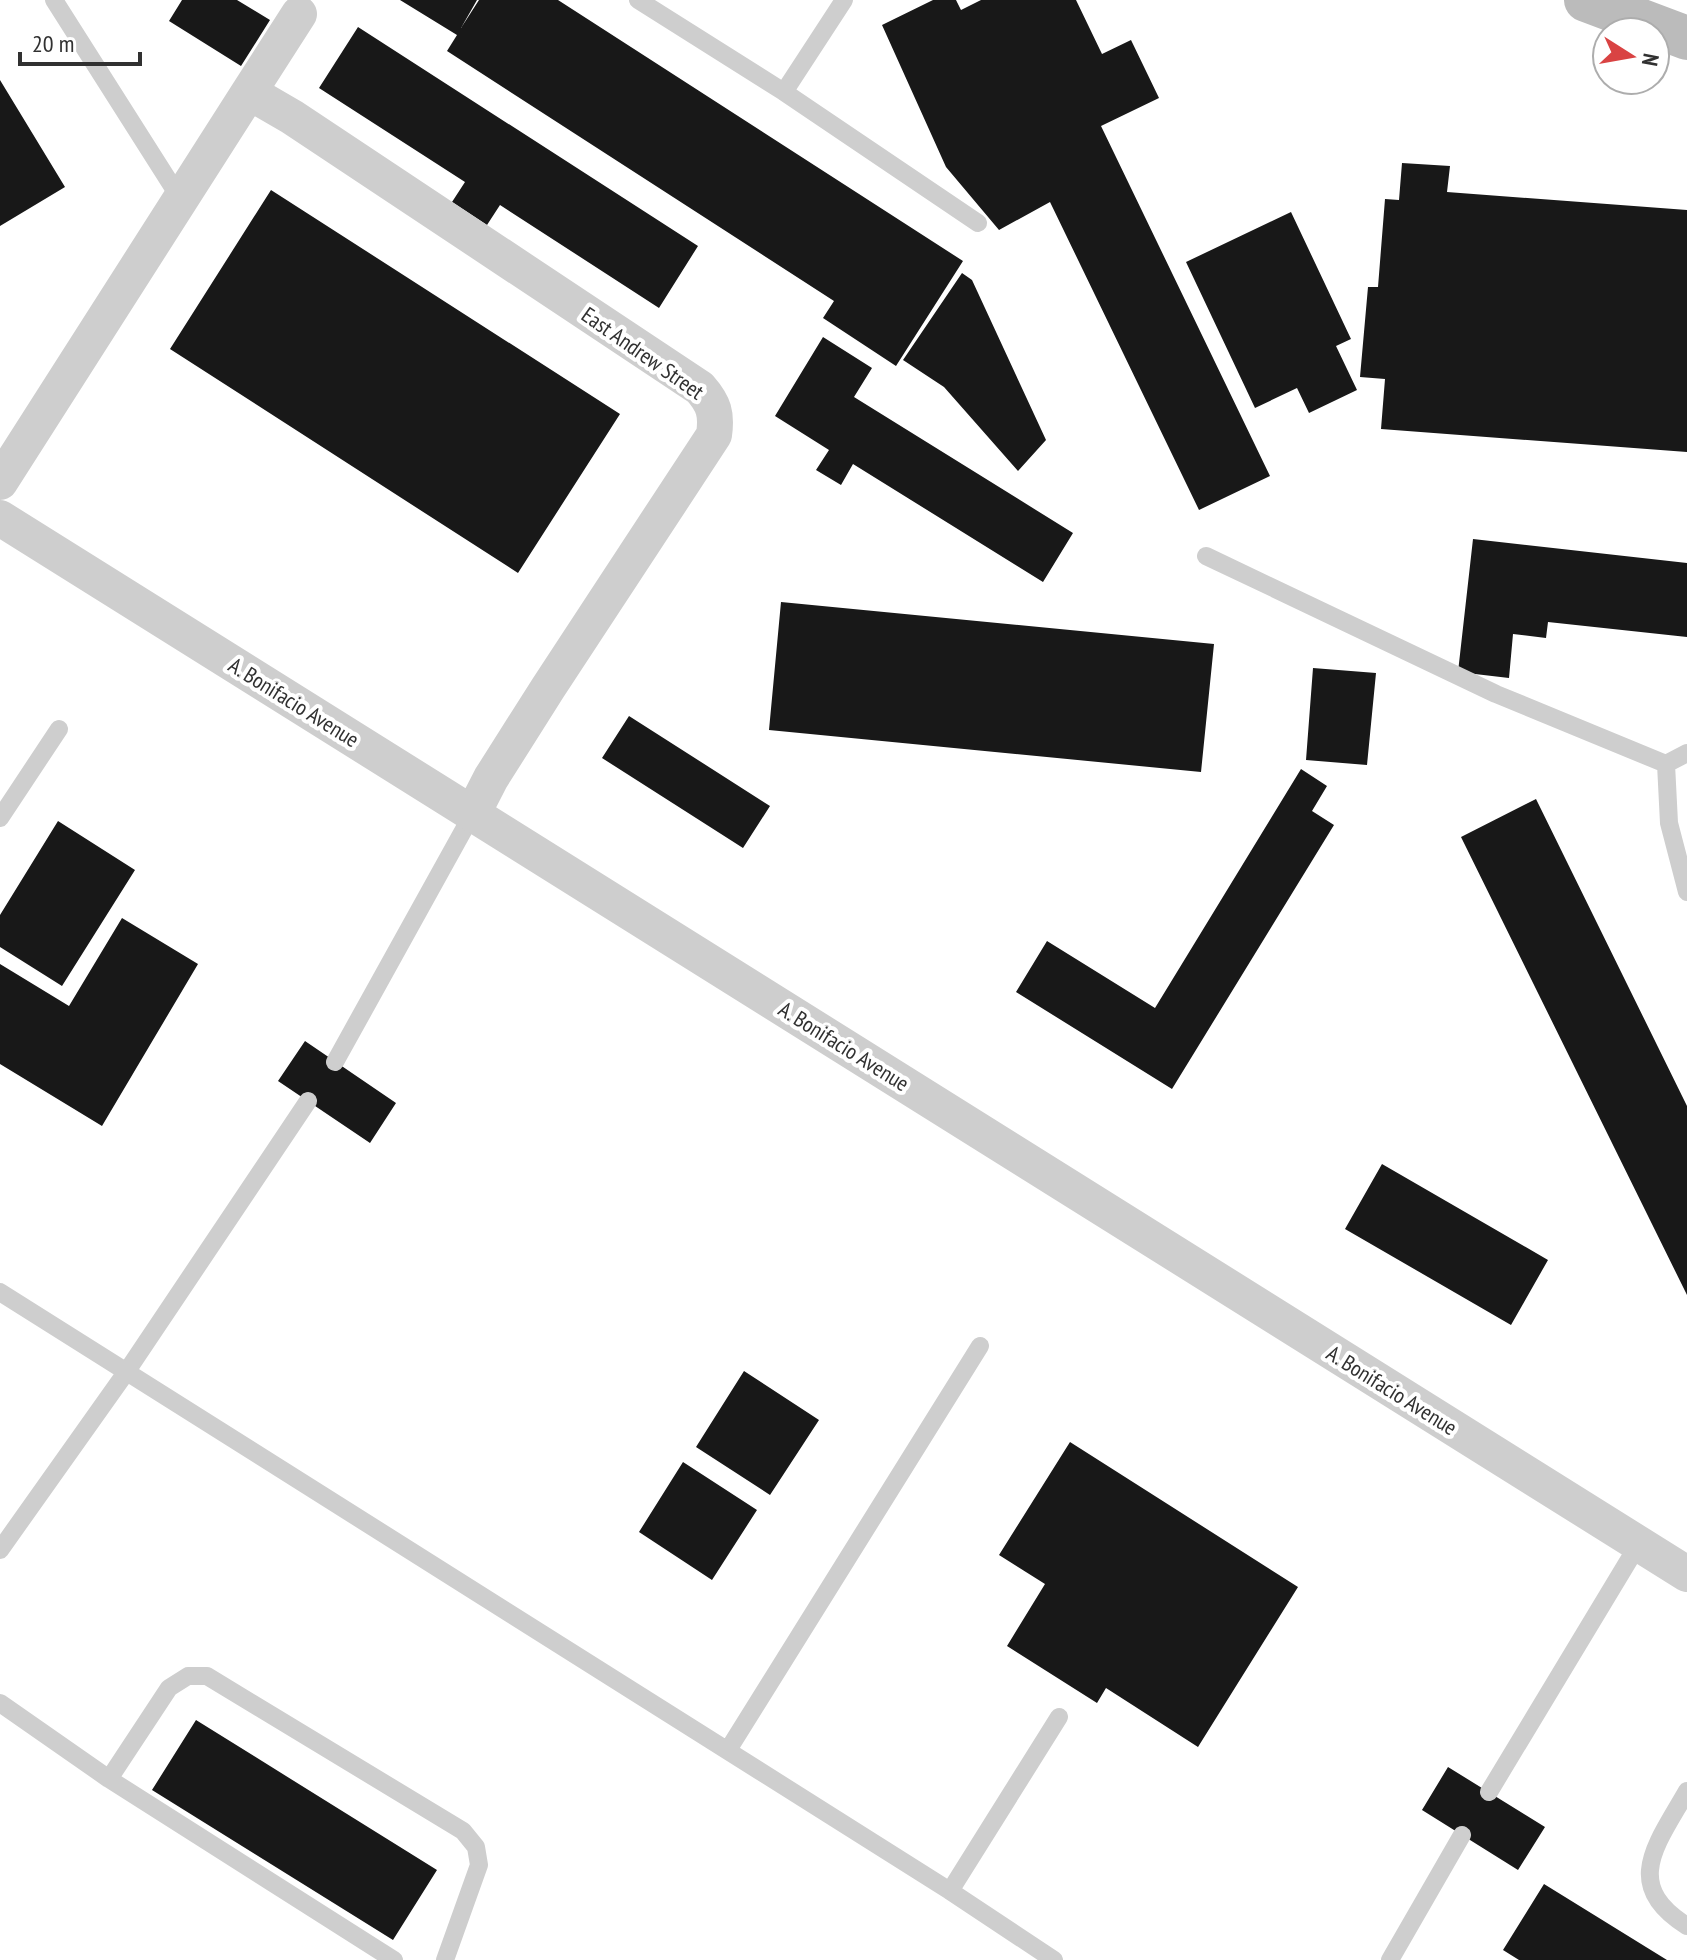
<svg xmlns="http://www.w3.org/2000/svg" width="1687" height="1960" font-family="'PT Sans Narrow',sans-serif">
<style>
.building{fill:#181818}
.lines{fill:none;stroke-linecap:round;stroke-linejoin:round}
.lane{stroke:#cecece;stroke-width:18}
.street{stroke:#cecece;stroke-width:36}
.secondary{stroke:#bbb;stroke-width:44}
.labels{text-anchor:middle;stroke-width:8;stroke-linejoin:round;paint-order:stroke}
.street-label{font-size:22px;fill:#313131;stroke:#fff}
</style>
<rect width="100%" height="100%" fill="#fff"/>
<path class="building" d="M 182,0 L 237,0 L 270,20 L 241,66 L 169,21 Z
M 400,0 L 477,0 L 461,28 L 479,0 L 558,0 L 963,261 L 896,366 L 823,318 L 834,301 L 447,51 L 457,35 Z
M 933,0 L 956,0 L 961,10 L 981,0 L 1076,0 L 1102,54 L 1131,40 L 1159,98 L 1101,126 L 1270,476 L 1199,510 L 1050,202 L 999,230 L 946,167 L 882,25 Z
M 358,27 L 698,246 L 659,308 L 500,205 L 487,225 L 452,202 L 465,182 L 319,88 Z
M 0,80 L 65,187 L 0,226 Z
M 1402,163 L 1450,166 L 1447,192 L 1687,210 L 1687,452 L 1381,429 L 1385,379 L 1360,377 L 1368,287 L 1378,287 L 1385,199 L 1399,200 Z
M 271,190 L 620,414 L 518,573 L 170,349 Z
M 1291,212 L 1351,339 L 1336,346 L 1357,390 L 1309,413 L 1297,388 L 1255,408 L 1186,262 Z
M 962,273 L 972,280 L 1046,440 L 1018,471 L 944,387 L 903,360 Z
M 823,337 L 872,368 L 854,397 L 1073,533 L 1043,582 L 853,464 L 841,485 L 816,470 L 829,450 L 775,416 Z
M 1473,539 L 1687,563 L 1687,637 L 1548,622 L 1546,638 L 1513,634 L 1509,678 L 1458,672 Z
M 781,602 L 1214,644 L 1201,772 L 769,730 Z
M 1313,668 L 1376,673 L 1367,765 L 1306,760 Z
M 629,716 L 770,806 L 743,848 L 602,758 Z
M 1301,769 L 1327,786 L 1312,811 L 1334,825 L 1172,1089 L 1016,992 L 1047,941 L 1155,1008 Z
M 1536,799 L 1687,1106 L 1687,1295 L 1461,837 Z
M 58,821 L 135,870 L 62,986 L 0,947 L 0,915 Z
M 122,918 L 198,964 L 102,1126 L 0,1064 L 0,964 L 69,1006 Z
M 305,1041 L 396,1103 L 370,1143 L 278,1081 Z
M 1382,1164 L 1548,1260 L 1511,1325 L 1345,1229 Z
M 744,1371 L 819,1420 L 770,1495 L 696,1447 Z
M 1070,1442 L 1298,1587 L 1198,1747 L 1106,1688 L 1097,1703 L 1007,1646 L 1045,1584 L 999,1555 Z
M 683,1462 L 757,1510 L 712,1580 L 639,1532 Z
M 196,1720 L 437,1870 L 393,1940 L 152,1790 Z
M 1448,1767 L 1545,1827 L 1518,1870 L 1422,1810 Z
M 1544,1884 L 1667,1960 L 1519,1960 L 1503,1950 Z"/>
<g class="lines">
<path class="lane" d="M 54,0 L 181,200
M 638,0 L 784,92 L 844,0
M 784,92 L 978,223
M 1206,556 L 1496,694 L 1666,764 L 1687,753
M 1666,764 L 1669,823 L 1687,892
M 0,818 L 59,729
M 335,1062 L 473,813
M 0,1292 L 950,1891 L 1054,1960
M 0,1550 L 127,1371 L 308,1101
M 0,1703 L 109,1779 L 394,1960
M 728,1750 L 980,1346
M 109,1779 L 169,1688 L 188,1676 L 207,1676 L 463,1831 L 476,1847 L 479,1865 L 445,1960
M 1687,1791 C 1657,1844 1621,1885 1687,1926
M 1489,1792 L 1638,1545
M 950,1891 L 1059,1717
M 1390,1960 L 1462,1835"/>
<path class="street" d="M 249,92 L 299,14
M 0,482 L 249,92 L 292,117 L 700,388 C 714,404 717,414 714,435 L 548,688 L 491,778 L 473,813
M 0,518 L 1687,1574"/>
<path class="secondary" d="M 1586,0 L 1687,38"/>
</g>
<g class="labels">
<g class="street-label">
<text transform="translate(643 353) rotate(35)" y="8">East Andrew Street</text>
<text transform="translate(294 702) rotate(32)" y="8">A. Bonifacio Avenue</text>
<text transform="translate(844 1046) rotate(32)" y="8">A. Bonifacio Avenue</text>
<text transform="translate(1392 1390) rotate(32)" y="8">A. Bonifacio Avenue</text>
</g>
</g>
<g transform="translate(1631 56) rotate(101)"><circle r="38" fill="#ffffff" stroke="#adadad" stroke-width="2"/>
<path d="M0-6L14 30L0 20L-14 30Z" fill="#d94343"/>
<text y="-12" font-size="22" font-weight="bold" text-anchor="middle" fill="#313131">N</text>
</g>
<path d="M20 52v12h120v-12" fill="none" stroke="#313131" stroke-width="4"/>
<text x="32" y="52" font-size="24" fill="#313131" stroke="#ffffff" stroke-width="6" paint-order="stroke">20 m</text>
</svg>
